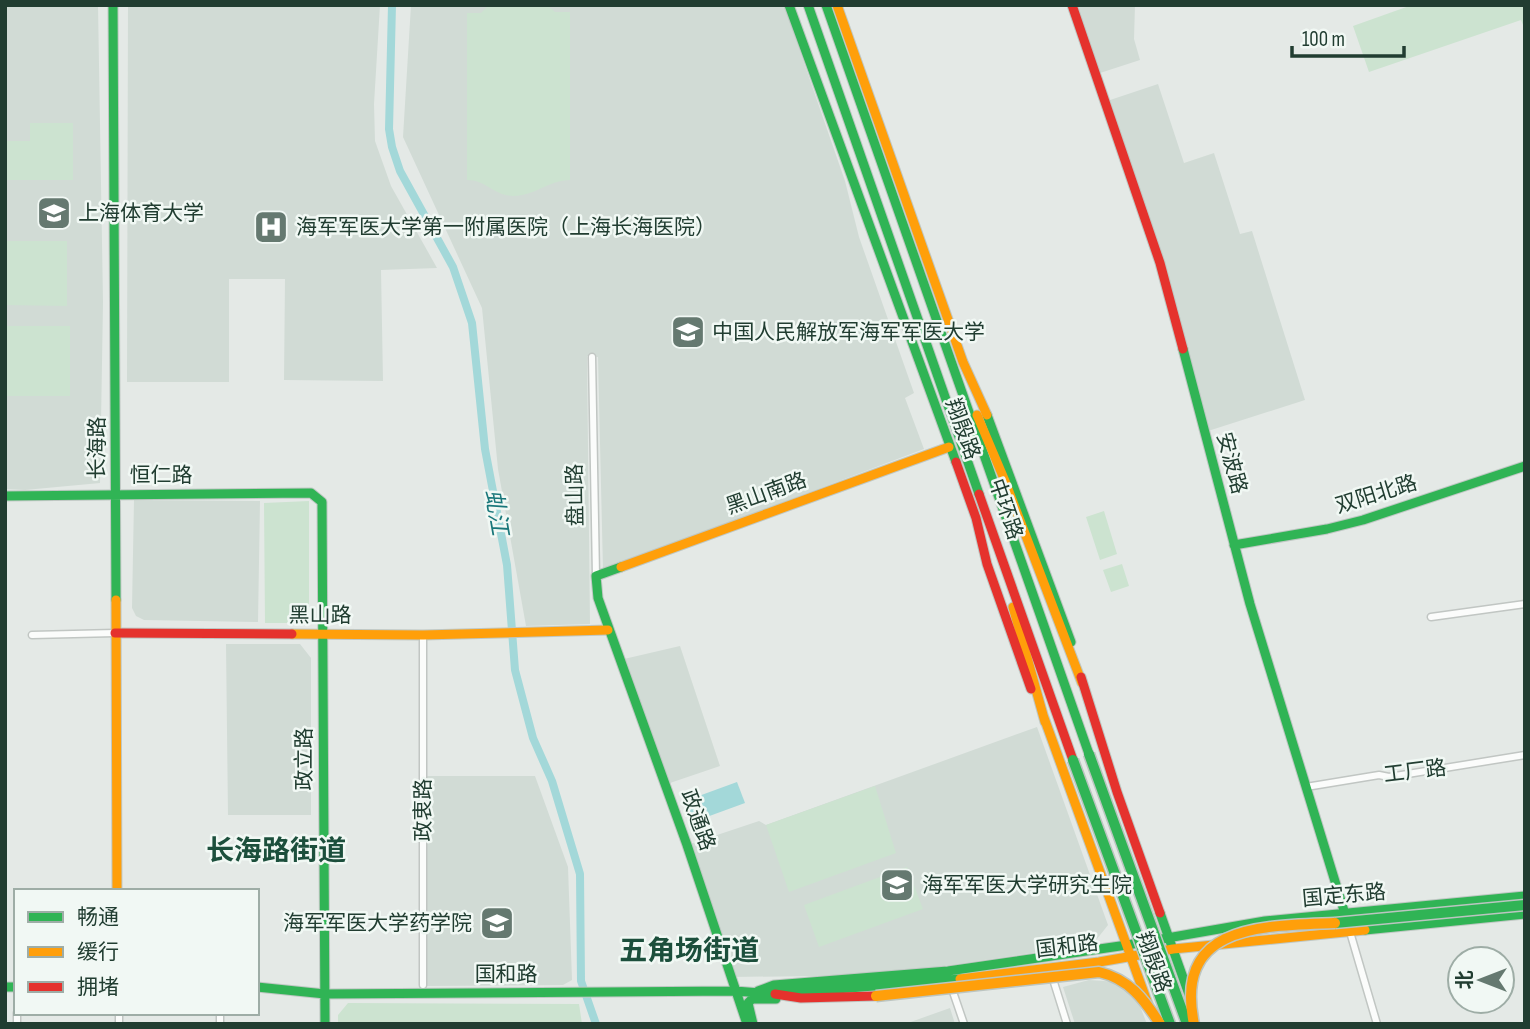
<svg xmlns="http://www.w3.org/2000/svg" width="1530" height="1029" font-family="'Sofia Sans Condensed','Noto Sans SC',sans-serif">
<style>
.built{fill:#d1dbd5}
.green{fill:#cce3d0}
.water{fill:#a3d8d9}
.lines{fill:none;stroke-linecap:round;stroke-linejoin:round}
.canal{stroke:#a3d8d9;stroke-width:8}
.street-casing{stroke:#c1c6c3;stroke-width:9}
.fast-casing{stroke:#bfc7c3;stroke-width:11}
.slow-casing{stroke:#bfc7c3;stroke-width:11}
.jam-casing{stroke:#bfc7c3;stroke-width:11}
.street{stroke:#fbfcfb;stroke-width:6}
.fast{stroke:#30b455;stroke-width:9}
.slow{stroke:#ff9f0a;stroke-width:9}
.jam{stroke:#e5322d;stroke-width:9}
.fast-bridge-casing{stroke:#bcc5c1;stroke-width:13;stroke-linecap:butt}
.slow-bridge-casing{stroke:#bcc5c1;stroke-width:13;stroke-linecap:butt}
.fast-bridge{stroke:#30b455;stroke-width:10}
.slow-bridge{stroke:#ff9f0a;stroke-width:10}
.labels{text-anchor:middle;stroke-width:5;stroke-linejoin:round;paint-order:stroke}
.poi-label{font-size:21px;fill:#213d31;stroke:#f1f8f4;text-anchor:start}
.street-label{font-size:21px;fill:#213d31;stroke:#f1f8f4}
.water-label{font-size:23px;font-style:italic;fill:#19777a;stroke:#f1f8f4}
.district-label{font-size:28px;font-weight:bold;fill:#1c4f3c;stroke:#f1f8f4}
</style>
<rect width="100%" height="100%" fill="#e4e9e6"/>
<path class="built" d="M 5,5 L 98,5 L 103,302 L 100,483 L 25,490 L 5,489 Z
M 128,5 L 380,5 L 374,104 L 375,141 L 391,186 L 437,268 L 381,270 L 383,381 L 284,380 L 285,279 L 229,279 L 229,382 L 127,382 Z
M 411,5 L 784,5 L 845,181 L 859,237 L 914,393 L 905,398 L 924,449 L 603,570 L 598,357 L 587,356 L 590,624 L 526,626 L 498,469 L 482,308 L 403,137 Z
M 1077,5 L 1135,5 L 1134,39 L 1140,60 L 1100,73 Z
M 1158,84 L 1184,163 L 1214,153 L 1240,234 L 1252,231 L 1305,400 L 1208,431 L 1162,257 L 1110,100 Z
M 134,500 L 260,501 L 258,622 L 144,620 L 136,616 L 132,608 Z
M 226,644 L 300,644 L 311,658 L 311,815 L 228,815 Z
M 680,646 L 720,766 L 667,784 L 624,659 Z
M 1037,727 L 1108,925 L 1093,944 L 903,972 L 816,976 L 731,977 L 687,845 L 759,821 L 766,825 Z
M 424,776 L 535,776 L 568,867 L 572,980 L 563,985 L 424,986 Z
M 1089,980 L 1119,982 L 1136,996 L 1147,1024 L 1075,1024 L 1063,987 Z
M 950,1008 L 955,1024 L 905,1024 Z"/>
<path class="green" d="M 489,5 L 547,5 L 555,12 L 570,12 L 570,180 C 549,180 535,196 513,196 C 492,195 487,180 467,180 L 467,13 L 481,13 Z
M 1412,5 L 1525,5 L 1525,30 L 1521,20 L 1369,72 L 1353,26 Z
M 30,123 L 73,123 L 73,180 L 5,180 L 5,141 L 30,141 Z
M 5,241 L 67,241 L 67,306 L 5,305 Z
M 5,326 L 70,326 L 70,396 L 5,396 Z
M 309,501 L 309,623 L 265,623 L 264,503 Z
M 1104,511 L 1117,554 L 1100,560 L 1086,517 Z
M 1122,564 L 1129,586 L 1111,592 L 1103,570 Z
M 875,786 L 896,853 L 789,892 L 766,825 Z
M 907,867 L 923,909 L 819,947 L 804,905 Z
M 348,1003 L 579,1004 L 582,1024 L 338,1024 L 338,1015 Z"/>
<path class="water" d="M 737,782 L 745,803 L 693,822 L 685,801 Z"/>
<g class="lines">
<path class="canal" d="M 392,5 L 389,129 L 392,147 L 400,171 L 453,267 L 472,323 L 485,449 L 507,565 L 515,670 L 533,738 L 552,781 L 580,874 L 581,981 L 596,1024"/>
<g class="street-casing">
<path id="street" d="M 592,357 L 596,576
M 1431,617 L 1525,604
M 32,635 L 115,633
M 1306,787 L 1379,775 L 1389,777 L 1525,755
M 1350,932 L 1377,1024
M 1052,976 L 1067,1024
M 423,985 L 423,635
M 951,986 L 964,1024
M 17,1013 L 17,1024
M 119,1013 L 119,1024
M 220,1013 L 220,1024"/>
</g>
<g class="fast-casing">
<path id="fast" d="M 113,5 L 116,600
M 789,5 L 956,462
M 808,5 L 979,494
M 826,5 L 1089,754
M 1183,349 L 1250,604 L 1349,927
M 987,415 L 1071,642
M 5,496 L 311,493 L 322,502 L 325,1024
M 1234,545 L 1327,529 L 1363,520 L 1525,466
M 621,567 L 596,576 L 598,598 L 687,845 L 747,1024
M 1160,913 L 1191,1000
M 1365,930 L 1525,914
M 5,987 L 16,987
M 257,987 L 325,994 L 735,991 L 775,994 L 960,979
M 758,991 L 774,985 L 948,971 L 1127,945 L 1265,921 L 1525,896
M 753,1024 L 748,1003 L 752,999 L 776,999"/>
</g>
<g class="slow-casing">
<path id="slow" d="M 837,5 L 963,362 L 987,415
M 977,415 L 1005,481 L 1082,683
M 621,567 L 949,447
M 116,600 L 117,891
M 1013,607 L 1045,722
M 292,634 L 423,635 L 608,630
M 1043,715 L 1148,1004
M 960,979 L 1099,962 L 1173,949 L 1365,930"/>
</g>
<g class="jam-casing">
<path id="jam" d="M 1072,5 L 1160,263 L 1183,349
M 956,462 L 976,518 L 987,564 L 1031,689
M 979,494 L 1073,760
M 115,633 L 292,634
M 1081,677 L 1117,792 L 1160,913
M 775,994 L 801,998 L 876,996"/>
</g>
<use href="#street" class="street"/>
<use href="#fast" class="fast"/>
<use href="#slow" class="slow"/>
<use href="#jam" class="jam"/>
<g class="fast-bridge-casing">
<path id="fast-bridge" d="M 1089,754 L 1187,1024
M 1073,760 L 1170,1024
M 1335,923 L 1525,905"/>
</g>
<g class="slow-bridge-casing">
<path id="slow-bridge" d="M 876,996 L 1099,972 C 1129,979 1144,999 1160,1024
M 1194,1024 C 1173,923 1264,926 1335,923"/>
</g>
<use href="#fast-bridge" class="fast-bridge"/>
<use href="#slow-bridge" class="slow-bridge"/>
</g>
<defs>
<g id="university-square" transform="scale(1.75)"><rect x="-9" y="-9" width="18" height="18" rx="4" fill="#657970" stroke="#f1f8f4"/><path d="M0-5L7-2L0 1L-7-2ZM-4 1L0 2.5L4 1V4Q0 6-4 4Z" fill="#fff"/></g>
<g id="hospital-square" transform="scale(1.75)"><rect x="-9" y="-9" width="18" height="18" rx="4" fill="#657970" stroke="#f1f8f4"/><path d="M-5-5h3v3.5h4V-5h3V5h-3V1.5h-4V5h-3Z" fill="#fff"/></g>
</defs>
<g fill-rule="evenodd">
<use href="#university-square" x="54" y="213"/>
<use href="#hospital-square" x="271" y="227"/>
<use href="#university-square" x="688" y="332"/>
<use href="#university-square" x="897" y="885"/>
<use href="#university-square" x="497" y="923"/>
</g>
<g class="labels">
<g class="poi-label">
<text x="78" y="220">上海体育大学</text>
<text x="296" y="234">海军军医大学第一附属医院（上海长海医院）</text>
<text x="712" y="339">中国人民解放军海军军医大学</text>
<text x="922" y="892">海军军医大学研究生院</text>
<text x="472" y="930" text-anchor="end">海军军医大学药学院</text>
</g>
<g class="street-label">
<text transform="translate(963 429) rotate(70)" y="7">翔殷路</text>
<text transform="translate(97 448) rotate(-90)" y="7">长海路</text>
<text transform="translate(1232 463) rotate(75)" y="7">安波路</text>
<text x="161" y="482">恒仁路</text>
<text transform="translate(766 493) rotate(-20)" y="7">黑山南路</text>
<text transform="translate(1376 494) rotate(-17)" y="7">双阳北路</text>
<text transform="translate(575 495) rotate(-91)" y="7">盘山路</text>
<text transform="translate(1006 509) rotate(71)" y="7">中环路</text>
<text x="320" y="622">黑山路</text>
<text transform="translate(304 759) rotate(-90)" y="7">政立路</text>
<text transform="translate(1415 771) rotate(-7)" y="7">工厂路</text>
<text transform="translate(423 810) rotate(-90)" y="7">政衷路</text>
<text transform="translate(698 820) rotate(70)" y="7">政通路</text>
<text transform="translate(1344 895) rotate(-5)" y="7">国定东路</text>
<text transform="translate(1067 946) rotate(-7)" y="7">国和路</text>
<text transform="translate(1154 962) rotate(70)" y="7">翔殷路</text>
<text x="506" y="981">国和路</text>
</g>
<g class="water-label">
<text transform="translate(497 512) rotate(80)" y="8">虬江</text>
</g>
<g class="district-label">
<text x="276" y="860">长海路街道</text>
<text x="689" y="960">五角场街道</text>
</g>
</g>
<rect width="1530" height="1029" fill="none" stroke="#213d31" stroke-width="14"/>
<rect x="14" y="889" width="245" height="126" fill="#f1f8f4" stroke="#9eada6" stroke-width="2"/>
<rect x="28" y="912" width="35" height="10" fill="#30b455" stroke="#9eada6" stroke-width="2"/>
<text x="77" y="924" font-size="21" fill="#213d31">畅通</text>
<rect x="28" y="947" width="35" height="10" fill="#ff9f0a" stroke="#9eada6" stroke-width="2"/>
<text x="77" y="959" font-size="21" fill="#213d31">缓行</text>
<rect x="28" y="982" width="35" height="10" fill="#e5322d" stroke="#9eada6" stroke-width="2"/>
<text x="77" y="994" font-size="21" fill="#213d31">拥堵</text>
<g transform="translate(1481 980) rotate(270)"><circle r="33" fill="#f1f8f4" stroke="#9eada6" stroke-width="2"/>
<path d="M0-5L12 26L0 18L-12 26Z" fill="#657970"/>
<text y="-10" font-size="19" font-weight="bold" text-anchor="middle" fill="#213d31">北</text>
</g>
<path d="M1292 46v10h112v-10" fill="none" stroke="#213d31" stroke-width="3.5"/>
<text x="1302" y="46" font-size="21" fill="#213d31" stroke="#f1f8f4" stroke-width="5" paint-order="stroke">100 m</text>
</svg>
